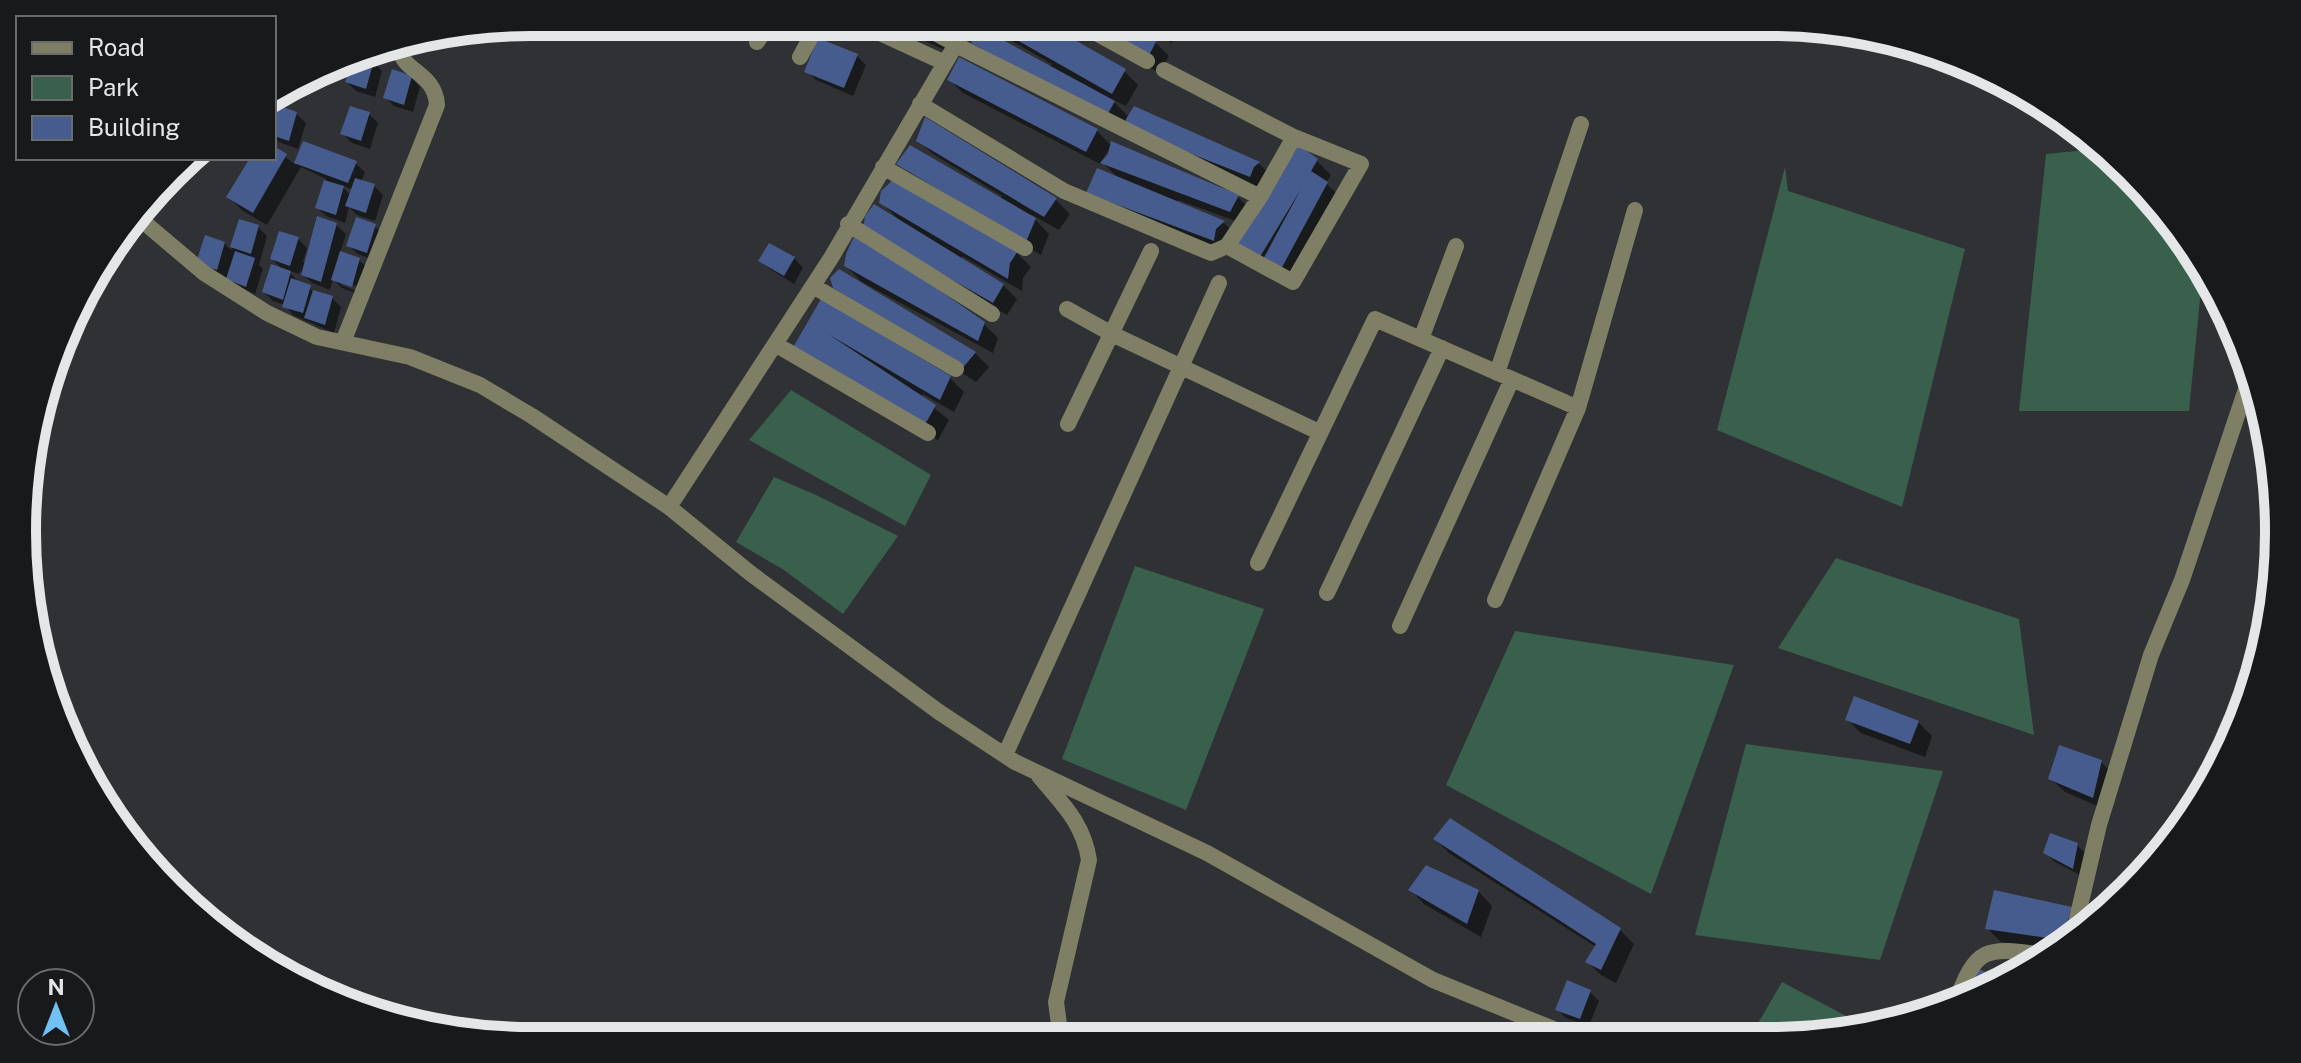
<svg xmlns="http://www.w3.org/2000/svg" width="2301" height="1063" font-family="'Public Sans',sans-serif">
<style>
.green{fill:#395f4d}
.shadow{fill:#0007;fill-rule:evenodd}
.building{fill:#475c8e}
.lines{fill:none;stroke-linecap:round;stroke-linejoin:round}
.minor{stroke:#7f7f65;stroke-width:16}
.rim{fill:none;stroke:#e5e6e8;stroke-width:10}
</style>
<rect width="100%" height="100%" fill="#303135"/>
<path class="green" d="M 2096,149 L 2129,171 L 2202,279 L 2189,411 L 2019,411 L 2046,154 Z
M 1785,167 L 1788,191 L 1965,249 L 1902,507 L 1717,430 Z
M 791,390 L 931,475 L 905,526 L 749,440 Z
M 774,477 L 816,495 L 898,536 L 843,614 L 784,570 L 736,542 Z
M 1836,558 L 2019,619 L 2034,735 L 1778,648 Z
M 1135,566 L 1264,609 L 1186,810 L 1062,759 Z
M 1515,631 L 1734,665 L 1651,894 L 1446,785 Z
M 1746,744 L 1943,771 L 1880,960 L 1695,935 Z
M 1782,982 L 1848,1017 L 1836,1037 L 1750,1037 Z"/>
<path class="shadow" d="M 884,22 L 941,22 L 958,38 L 951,53 Z
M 1063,22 L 1117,22 L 1155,42 L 1169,56 L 1160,73 Z
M 1132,22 L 1183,22 L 1172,43 Z
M 990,23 L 1124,71 L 1138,85 L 1126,106 L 1111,99 L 1128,116 L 1121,129 L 987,57 L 973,43 L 1050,67 L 1052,64 L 1005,37 Z
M 857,56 L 866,65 L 853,96 L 816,80 L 807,71 Z
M 373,62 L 382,71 L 375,97 L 356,91 L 347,82 Z
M 411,77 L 420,87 L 413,112 L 394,106 L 385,97 Z
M 949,79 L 1097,131 L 1111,145 L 1100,164 L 963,93 Z
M 1135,108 L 1259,164 L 1273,177 L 1264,190 L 1143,141 Z
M 296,114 L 306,123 L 298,149 L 279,142 L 274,137 L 274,122 Z
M 369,114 L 378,123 L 370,149 L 352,143 L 343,134 Z
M 926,120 L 1056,200 L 1070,214 L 1059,230 L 1030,214 L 1049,234 L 1041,255 L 913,177 L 899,163 L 1000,199 L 1002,196 L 933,154 L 918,140 Z
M 304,143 L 355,163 L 365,172 L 361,182 L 374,186 L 383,195 L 375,221 L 357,215 L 349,207 L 345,223 L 326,216 L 317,207 L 326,179 L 301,167 L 267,225 L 243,211 L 229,197 L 252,158 L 274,158 L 274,149 L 296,165 ZM 340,184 L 353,190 L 351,196 Z
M 1317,161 L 1331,175 L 1326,183 L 1341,198 L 1294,284 L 1251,258 Z
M 1102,162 L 1238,197 L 1252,211 L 1244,224 L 1178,200 L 1177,203 L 1224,223 L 1238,236 L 1228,254 L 1102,207 L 1119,179 Z
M 881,202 L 1017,253 L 1031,267 L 1023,278 L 1022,291 L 962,256 L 960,259 L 1003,285 L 1017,299 L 1007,315 L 879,242 L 897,218 Z
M 240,221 L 258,227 L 267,236 L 259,265 L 263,269 L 255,294 L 207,272 L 224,243 L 231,250 Z
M 336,225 L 346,234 L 340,253 L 359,260 L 368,269 L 361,295 L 342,288 L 333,279 L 330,290 L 312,283 L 300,271 L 299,274 L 287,270 L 299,282 L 316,293 L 332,298 L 341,307 L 334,333 L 293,315 L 285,305 L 273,301 L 264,292 L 284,271 L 272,259 L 298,239 L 307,248 L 303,262 L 306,263 ZM 341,281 L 362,288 L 360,292 L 341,285 Z
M 374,226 L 384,235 L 376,261 L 358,254 L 348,245 Z
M 770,245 L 794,258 L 803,268 L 794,284 L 770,269 L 761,260 Z
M 846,266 L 984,324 L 998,338 L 993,353 L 862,282 Z
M 850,301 L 975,353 L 989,367 L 976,382 Z
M 821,302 L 950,378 L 964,392 L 954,412 L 923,394 L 921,397 L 949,420 L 938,440 L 809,362 Z
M 1847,719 L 1918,722 L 1932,736 L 1925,757 L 1861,733 Z
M 2101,762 L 2115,776 L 2107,810 L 2065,792 L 2050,778 Z
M 1435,839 L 1620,930 L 1634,944 L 1616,983 L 1601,975 L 1587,961 L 1596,947 L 1449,853 Z
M 2077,845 L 2086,854 L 2082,876 L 2055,862 L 2046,853 Z
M 1411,890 L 1478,891 L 1492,906 L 1481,937 L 1424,904 Z
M 2071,909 L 2085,923 L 2082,933 L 2054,950 L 2001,942 L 1987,928 Z
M 1590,992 L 1599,1001 L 1589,1026 L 1566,1018 L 1557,1009 Z"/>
<path class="building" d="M 896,22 L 945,22 L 936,41 Z
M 985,22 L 1043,22 L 1126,69 L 1112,94 Z
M 1073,22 L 1122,22 L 1157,40 L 1146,61 Z
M 1141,22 L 1162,22 L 1157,30 Z
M 979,27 L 1115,101 L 1106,117 L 971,43 Z
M 818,38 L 858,54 L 844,88 L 804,72 Z
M 358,55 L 374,60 L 366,89 L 345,82 L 353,57 Z
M 959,57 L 1098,129 L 1086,152 L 947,80 Z
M 392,69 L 412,76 L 404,105 L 383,98 Z
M 277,105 L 297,112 L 289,141 L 274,136 L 274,116 Z
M 350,106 L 370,112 L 361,141 L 340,134 Z
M 1134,106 L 1260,162 L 1254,167 L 1250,177 L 1126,128 L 1126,119 Z
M 925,117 L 1057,198 L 1044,217 L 916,141 Z
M 303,141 L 357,161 L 348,183 L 294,163 Z
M 1111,141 L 1239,195 L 1230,212 L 1100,163 L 1108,154 Z
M 910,145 L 1036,218 L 1026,242 L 896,164 Z
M 1299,145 L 1318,159 L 1311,171 L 1328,182 L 1280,271 L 1261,263 L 1301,189 L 1258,260 L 1235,245 Z
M 274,146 L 287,154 L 253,213 L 226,197 L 250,158 L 274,158 Z
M 1097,168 L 1225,221 L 1216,229 L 1214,241 L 1086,193 Z
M 896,177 L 1018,251 L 1010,263 L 1008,279 L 879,203 L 881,191 Z
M 355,178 L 375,184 L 366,213 L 345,206 Z
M 324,180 L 344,186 L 336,215 L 315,208 Z
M 874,204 L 1004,284 L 993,303 L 863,229 L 865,216 Z
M 317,216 L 337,223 L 321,282 L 301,275 Z
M 356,217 L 376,224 L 367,253 L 346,246 Z
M 239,219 L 259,225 L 251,254 L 230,247 Z
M 279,231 L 299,237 L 290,266 L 270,259 Z
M 856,232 L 985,322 L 978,341 L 844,266 L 846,254 Z
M 205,235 L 225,242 L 217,270 L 196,263 Z
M 769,243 L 795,257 L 784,276 L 758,261 Z
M 235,251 L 255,258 L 246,287 L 226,279 Z
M 340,251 L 360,258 L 352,287 L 331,280 Z
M 271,264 L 291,271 L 283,300 L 262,292 Z
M 839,269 L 976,352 L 961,370 L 833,288 L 830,278 Z
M 291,278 L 311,285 L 303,313 L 282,307 Z
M 313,290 L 333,296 L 325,325 L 304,318 Z
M 821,299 L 951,376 L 940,400 L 828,334 L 936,405 L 923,428 L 792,349 Z
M 1854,696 L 1919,721 L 1910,744 L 1845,720 Z
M 2059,745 L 2102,760 L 2093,798 L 2048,779 Z
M 1450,818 L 1621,928 L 1601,970 L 1585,962 L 1596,944 L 1433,839 Z
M 2050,833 L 2078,843 L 2073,869 L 2043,853 Z
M 1426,865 L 1479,890 L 1467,924 L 1408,890 Z
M 1994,890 L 2072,907 L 2062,940 L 1985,929 Z
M 1978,969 L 2004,979 L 1973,997 L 1966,994 Z
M 1567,980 L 1591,990 L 1580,1019 L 1555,1010 Z"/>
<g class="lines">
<path class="minor" d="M 856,22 L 945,63
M 915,22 L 948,40
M 1076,22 L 1147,61
M 757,42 L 770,22
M 800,57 L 819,22
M 1164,70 L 1294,137 L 1260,197
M 920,104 L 1064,191 L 1211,253 L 1227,246 L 1260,197 L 956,45
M 883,167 L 1025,248
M 139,218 L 204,273 L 267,313 L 317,337 L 410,357 L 480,385 L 532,416 L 669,507 L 750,573 L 939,712 L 1015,762 L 1207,853 L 1433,980 L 1573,1037
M 848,224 L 992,314
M 1227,246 L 1293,282 L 1361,164 L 1294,137
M 813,286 L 956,369
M 1067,309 L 1112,334 L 1319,432
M 1421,339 L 1456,246
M 343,342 L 437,105 C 435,69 394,71 402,43
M 775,344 L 928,433
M 1497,373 L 1581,124
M 1068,424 L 1151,251
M 669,507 L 831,258 L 969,22
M 1258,563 L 1375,319 L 1578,408
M 1327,593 L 1442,348
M 1495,600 L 1578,408 L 1635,210
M 1400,626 L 1512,379
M 1005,755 L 1219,283
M 1039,776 C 1062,804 1083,822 1089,860 L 1056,1002 L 1061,1039
M 2072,940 L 2099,825 L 2151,655 L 2182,580 L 2249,380
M 1955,1005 C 1976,945 1986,947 2045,955"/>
</g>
<path d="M0 0H2301V1063H0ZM531 36H1770A495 495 0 0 1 2265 531V532A495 495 0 0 1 1770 1027H531A495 495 0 0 1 36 532V531A495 495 0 0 1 531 36Z" fill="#18191b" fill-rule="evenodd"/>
<path class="rim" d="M531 36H1770A495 495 0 0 1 2265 531V532A495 495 0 0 1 1770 1027H531A495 495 0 0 1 36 532V531A495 495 0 0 1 531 36Z"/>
<rect x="16" y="16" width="260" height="144" fill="#18191b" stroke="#6a6b6d" stroke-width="2"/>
<rect x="32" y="42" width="40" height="12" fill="#7f7f65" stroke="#6a6b6d" stroke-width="2"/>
<text x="88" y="56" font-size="24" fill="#e5e6e8">Road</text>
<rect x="32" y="76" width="40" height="24" fill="#395f4d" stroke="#6a6b6d" stroke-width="2"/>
<text x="88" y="96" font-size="24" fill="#e5e6e8">Park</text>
<rect x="32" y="116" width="40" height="24" fill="#475c8e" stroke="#6a6b6d" stroke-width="2"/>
<text x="88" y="136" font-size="24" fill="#e5e6e8">Building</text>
<g transform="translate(56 1007)"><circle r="38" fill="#18191b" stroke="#6a6b6d" stroke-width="2"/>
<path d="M0-6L14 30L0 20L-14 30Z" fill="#71c1f5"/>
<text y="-12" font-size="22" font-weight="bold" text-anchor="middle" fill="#e5e6e8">N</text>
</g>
</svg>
